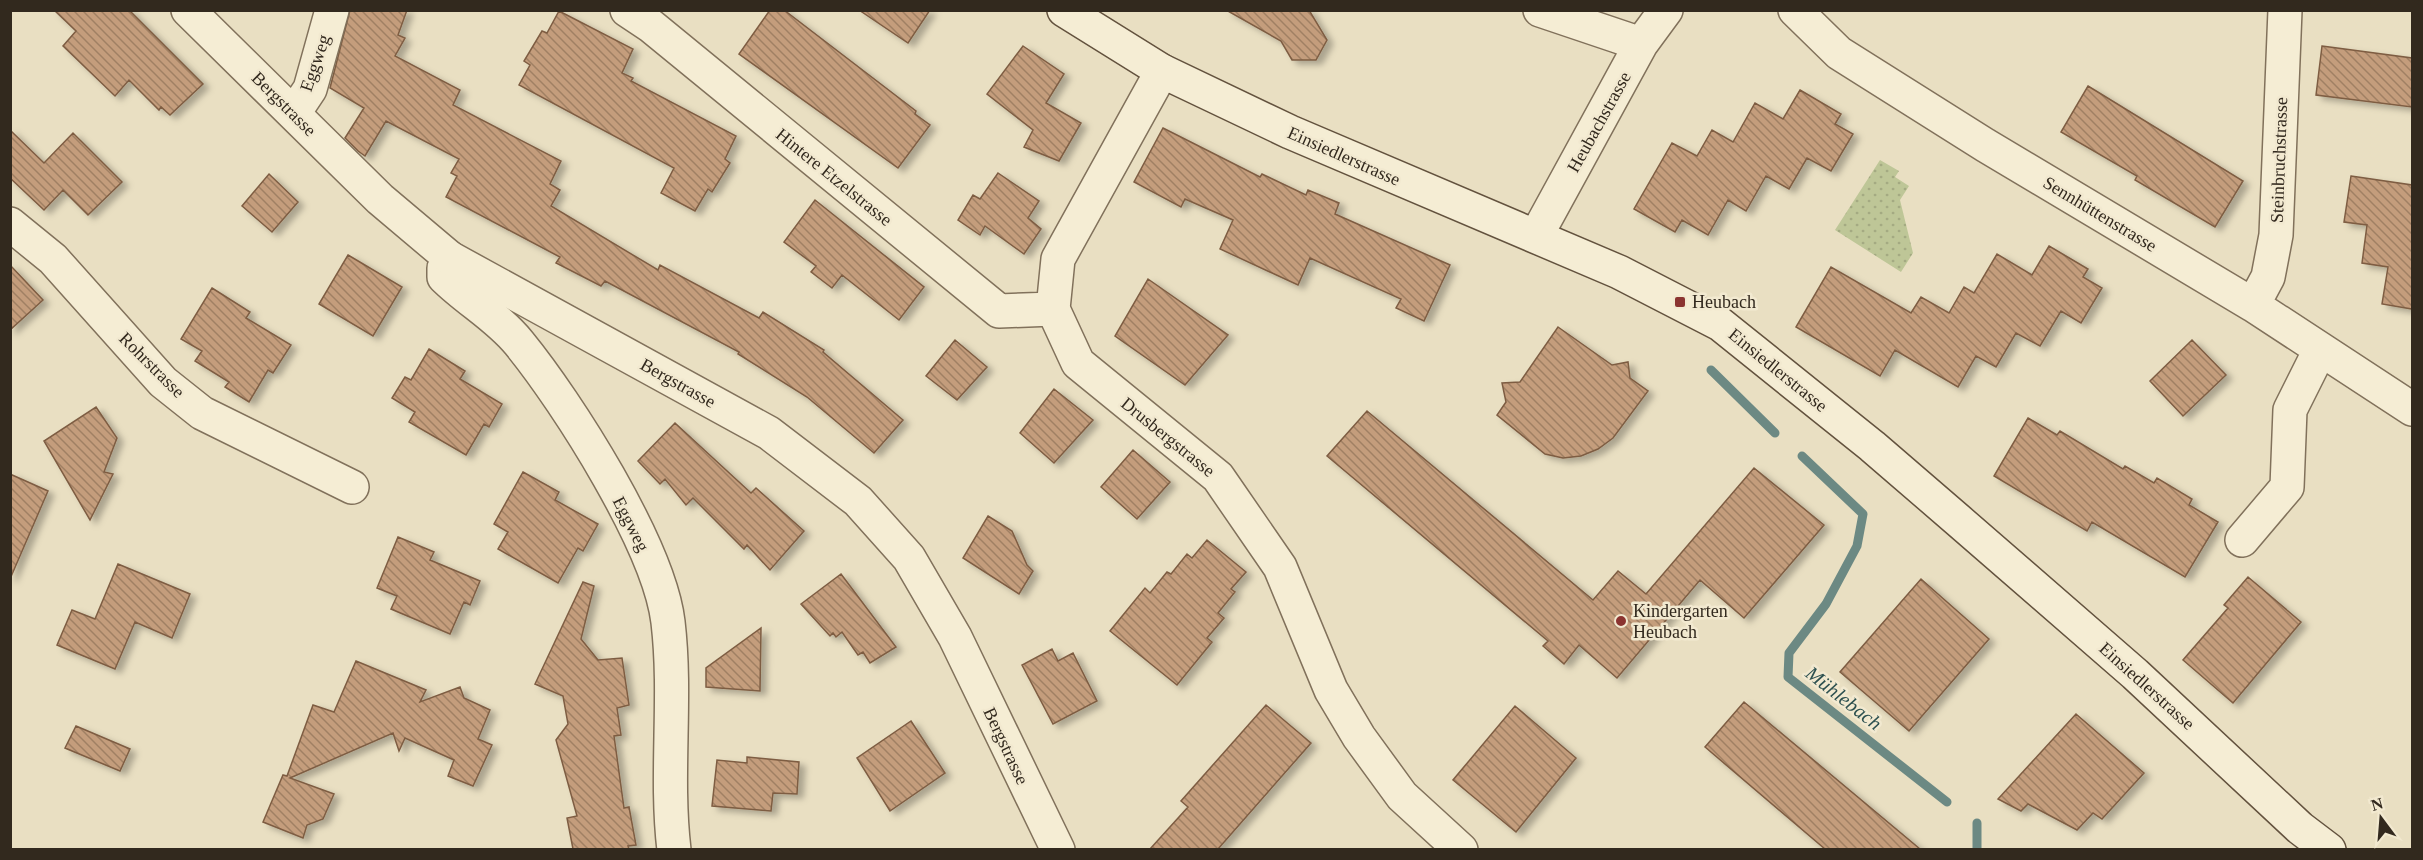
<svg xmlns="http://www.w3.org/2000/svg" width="2423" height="860" font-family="Georgia,serif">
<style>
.green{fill:url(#green-dots)}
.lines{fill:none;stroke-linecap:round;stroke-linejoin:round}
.stream{stroke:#6c8983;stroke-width:9}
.building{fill:url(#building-back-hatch);stroke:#7e5d43;stroke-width:1.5;filter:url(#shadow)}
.minor-casing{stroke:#81715b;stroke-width:36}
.tertiary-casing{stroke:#81715b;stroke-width:36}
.secondary-casing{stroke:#63523e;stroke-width:36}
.minor{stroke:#f5edd4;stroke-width:33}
.tertiary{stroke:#f5edd4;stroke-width:33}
.secondary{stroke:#f5edd4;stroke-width:33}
.poi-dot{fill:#8b3430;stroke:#f2e9d0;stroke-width:2}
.labels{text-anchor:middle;stroke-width:5;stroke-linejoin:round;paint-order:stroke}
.street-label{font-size:18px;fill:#32291e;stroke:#f2e9d0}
.poi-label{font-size:18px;fill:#32291e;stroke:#f2e9d0;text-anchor:start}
.water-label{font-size:20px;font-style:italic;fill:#2e5150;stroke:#f2e9d0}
</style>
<defs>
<pattern id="green-dots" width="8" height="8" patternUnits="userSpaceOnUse" patternTransform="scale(1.5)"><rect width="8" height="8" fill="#bec697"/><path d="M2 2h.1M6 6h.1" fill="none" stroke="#a4aa82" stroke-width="1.8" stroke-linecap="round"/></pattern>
<pattern id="building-back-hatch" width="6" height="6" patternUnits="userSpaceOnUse" patternTransform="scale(1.5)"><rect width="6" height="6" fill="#c49d7b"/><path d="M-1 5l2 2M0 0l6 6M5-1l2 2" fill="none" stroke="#a08064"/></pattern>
<filter id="shadow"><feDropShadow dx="6" dy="4" stdDeviation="3" flood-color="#0004"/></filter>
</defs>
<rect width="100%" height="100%" fill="#e9dfc2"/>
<path class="green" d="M 1880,160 L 1899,171 L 1895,177 L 1909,186 L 1900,200 L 1913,253 L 1901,272 L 1835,230 Z"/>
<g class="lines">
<path class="stream" d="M 1711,370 L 1775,433
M 1802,456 L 1863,514 L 1857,546 L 1826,604 L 1789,653 L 1788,677 L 1947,802
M 1977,823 L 1977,850"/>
</g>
<path class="building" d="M 54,10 L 129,10 L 203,84 L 170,115 L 161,107 L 159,110 L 129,80 L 115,96 L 63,46 L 76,31 Z
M 350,10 L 407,10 L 398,35 L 405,38 L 395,56 L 460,90 L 453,105 L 561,161 L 550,184 L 560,190 L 551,206 L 658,270 L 660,265 L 759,318 L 763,312 L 824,350 L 823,352 L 903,420 L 874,453 L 807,397 L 738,354 L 739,352 L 605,281 L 601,286 L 556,263 L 560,257 L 446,197 L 457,176 L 451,173 L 459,159 L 386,121 L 365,156 L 358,151 L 345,138 L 364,108 L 330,88 Z
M 770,10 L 784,10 L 916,111 L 915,114 L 930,125 L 898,168 L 739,54 Z
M 859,10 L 930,10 L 908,43 Z
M 1226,10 L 1309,10 L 1327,40 L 1316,60 L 1292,60 L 1281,41 Z
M 559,11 L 633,49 L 622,73 L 633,78 L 631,81 L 736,136 L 725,159 L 730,163 L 712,192 L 708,189 L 695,211 L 661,193 L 674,168 L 519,85 L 530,65 L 524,61 L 542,31 L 547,33 Z
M 1023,46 L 1064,74 L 1046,103 L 1081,123 L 1059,161 L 1024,147 L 1033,130 L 987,94 Z
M 2322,46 L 2412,58 L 2412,107 L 2316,95 Z
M 2088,86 L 2243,181 L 2215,227 L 2135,180 L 2137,176 L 2061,132 Z
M 1800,90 L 1841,114 L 1835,124 L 1853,134 L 1831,171 L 1807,158 L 1789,189 L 1766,176 L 1746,211 L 1728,200 L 1708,235 L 1682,220 L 1675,232 L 1634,209 L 1672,143 L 1697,156 L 1712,130 L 1733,142 L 1755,103 L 1783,119 Z
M 1163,128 L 1260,177 L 1262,174 L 1306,195 L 1308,190 L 1339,203 L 1335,214 L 1450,265 L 1424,321 L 1396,308 L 1401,299 L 1310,258 L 1298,285 L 1220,249 L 1233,220 L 1185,199 L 1181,207 L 1134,182 Z
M 10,130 L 44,163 L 73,133 L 122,182 L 88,215 L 63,190 L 44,210 L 10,178 Z
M 998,173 L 1039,201 L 1028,218 L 1041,229 L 1024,254 L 985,226 L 980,235 L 958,220 L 973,195 L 980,199 Z
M 269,174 L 298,202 L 272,232 L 242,206 Z
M 2351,176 L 2412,185 L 2412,309 L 2382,304 L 2388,267 L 2362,263 L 2367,225 L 2344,222 Z
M 815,200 L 924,287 L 899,320 L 842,275 L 832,288 L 811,272 L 816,266 L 784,242 Z
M 2049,246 L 2088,269 L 2083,277 L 2102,288 L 2081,323 L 2061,311 L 2040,346 L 2016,333 L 1996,367 L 1976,356 L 1958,387 L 1895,350 L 1880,376 L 1796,327 L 1831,267 L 1911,313 L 1921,297 L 1949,313 L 1964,287 L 1974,293 L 1997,254 L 2032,275 Z
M 348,255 L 402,287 L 373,336 L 319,304 Z
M 10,265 L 43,300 L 10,330 Z
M 1148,279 L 1228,335 L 1185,385 L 1115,336 Z
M 212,288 L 250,312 L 246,318 L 291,345 L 273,373 L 268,370 L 249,402 L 225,387 L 229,382 L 195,361 L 202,351 L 181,339 Z
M 1558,327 L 1612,365 L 1628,362 L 1630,378 L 1648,391 L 1613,438 L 1598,449 L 1581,456 L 1563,458 L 1545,454 L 1497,415 L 1506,402 L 1502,383 L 1520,382 Z
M 955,340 L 987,367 L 957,400 L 926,376 Z
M 2192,340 L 2226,375 L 2183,416 L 2150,381 Z
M 429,349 L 465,371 L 460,379 L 502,404 L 489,427 L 484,424 L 466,455 L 409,422 L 415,412 L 392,398 L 405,377 L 411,380 Z
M 1054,389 L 1093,420 L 1054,463 L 1020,433 Z
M 96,407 L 117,438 L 104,472 L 113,474 L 90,520 L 44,441 Z
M 1367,411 L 1593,600 L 1618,571 L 1646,594 L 1754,468 L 1824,525 L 1744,618 L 1700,580 L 1617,678 L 1579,645 L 1564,664 L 1543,646 L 1548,641 L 1327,456 Z
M 2028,418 L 2057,435 L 2060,431 L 2123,469 L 2125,466 L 2154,483 L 2157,478 L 2192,499 L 2189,505 L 2218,522 L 2185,577 L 2092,522 L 2087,531 L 1994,476 Z
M 675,423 L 751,493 L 756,488 L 804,531 L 770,570 L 747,545 L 744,549 L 693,498 L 686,505 L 665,479 L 660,484 L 638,461 Z
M 1133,450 L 1170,482 L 1137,519 L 1101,487 Z
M 523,472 L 559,492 L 555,500 L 598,524 L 583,551 L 578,548 L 558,583 L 498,549 L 508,532 L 494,524 Z
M 10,474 L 48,491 L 10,579 Z
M 988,516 L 1012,531 L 1027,565 L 1033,571 L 1019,594 L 963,558 Z
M 398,537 L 434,552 L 430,560 L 480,581 L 470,605 L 464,602 L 450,634 L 391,609 L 397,596 L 377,588 Z
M 1207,540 L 1246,572 L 1231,589 L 1235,592 L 1218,613 L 1224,618 L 1207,638 L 1212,642 L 1177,685 L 1110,631 L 1145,588 L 1150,593 L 1167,572 L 1171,574 L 1187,554 L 1192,558 Z
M 118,564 L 190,594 L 172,638 L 135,622 L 115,669 L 57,645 L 72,610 L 95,619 Z
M 841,574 L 896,647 L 870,663 L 863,652 L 858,655 L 842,632 L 836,637 L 833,633 L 830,636 L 801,604 Z
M 2248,577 L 2301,622 L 2233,703 L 2183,660 L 2228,608 L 2224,605 Z
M 1921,579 L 1989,639 L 1909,731 L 1840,672 Z
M 583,582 L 594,586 L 581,639 L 598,660 L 622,658 L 629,705 L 617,708 L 621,735 L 614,736 L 624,808 L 629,807 L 636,845 L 628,846 L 629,849 L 573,849 L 567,818 L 577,816 L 556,740 L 568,724 L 563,696 L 535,684 Z
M 761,628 L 760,691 L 706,687 L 706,668 Z
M 1052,649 L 1058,661 L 1073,653 L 1097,701 L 1053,724 L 1022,665 Z
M 356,661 L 426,690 L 420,702 L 460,687 L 464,698 L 490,710 L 478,739 L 492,745 L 473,786 L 448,776 L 454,760 L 405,738 L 399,751 L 393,733 L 290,778 L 334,794 L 323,819 L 307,825 L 303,838 L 263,822 L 283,775 L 287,776 L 313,705 L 334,712 Z
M 1744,702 L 1920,849 L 1825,849 L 1705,747 Z
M 1266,705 L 1311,743 L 1218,849 L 1150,849 L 1188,807 L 1181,801 Z
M 1515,706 L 1576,758 L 1516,832 L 1453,780 Z
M 2076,714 L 2144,773 L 2102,819 L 2093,813 L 2077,830 L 2028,804 L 2021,811 L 1998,799 Z
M 911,721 L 945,773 L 890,811 L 857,758 Z
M 76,726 L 130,749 L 120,771 L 65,748 Z
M 747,757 L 799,762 L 797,794 L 773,793 L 771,811 L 712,806 L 717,760 L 747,763 Z"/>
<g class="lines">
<g class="minor-casing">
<path id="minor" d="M 627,10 L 651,26 L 999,311 L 1053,309
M 1540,10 L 1641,44
M 1795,10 L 1839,53 L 1985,145 L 2253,305 L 2412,409
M 1162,71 L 1058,259 L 1053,309 L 1078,363 L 1218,477 L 1280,567 L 1331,690 L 1359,737 L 1402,796 L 1461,850
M 294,113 L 310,89 L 332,10
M 10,224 L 53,259 L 163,382 L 202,413 L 352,487
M 1536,236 L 1641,44 L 1666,10
M 450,258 L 444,268 L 444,277 C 467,300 498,317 519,343 C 568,403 659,546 668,622 C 677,698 665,774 674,850
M 2253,305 L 2268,277 L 2276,235 L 2285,10
M 2242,540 L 2287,487 L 2290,410 L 2320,350"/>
</g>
<g class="tertiary-casing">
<path id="tertiary" d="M 188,10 L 380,199 L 450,258 L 769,433 L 858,501 L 909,558 L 955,637 L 1058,850"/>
</g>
<g class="secondary-casing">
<path id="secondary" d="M 1064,10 L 1162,71 L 1290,132 L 1619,272 L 1720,324 L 1872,446 L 1959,521 L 2135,674 L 2300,828 L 2329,850"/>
</g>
<use href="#minor" class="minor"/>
<use href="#tertiary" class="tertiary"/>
<use href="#secondary" class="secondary"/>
</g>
<g class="poi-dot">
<rect x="1674" y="296" width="12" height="12" rx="3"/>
<circle cx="1621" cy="621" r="6"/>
</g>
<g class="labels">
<g class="street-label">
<text transform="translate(315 63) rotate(-71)" y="6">Eggweg</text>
<text transform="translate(284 104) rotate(45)" y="6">Bergstrasse</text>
<text transform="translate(1599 122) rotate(-61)" y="6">Heubachstrasse</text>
<text transform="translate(1344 156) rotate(24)" y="6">Einsiedlerstrasse</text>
<text transform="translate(2279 160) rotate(-88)" y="6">Steinbruchstrasse</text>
<text transform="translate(834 177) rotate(39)" y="6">Hintere Etzelstrasse</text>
<text transform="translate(2100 214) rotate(31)" y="6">Sennhüttenstrasse</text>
<text transform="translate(152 365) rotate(45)" y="6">Rohrstrasse</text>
<text transform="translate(1778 370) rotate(39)" y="6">Einsiedlerstrasse</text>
<text transform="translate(678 383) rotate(29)" y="6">Bergstrasse</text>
<text transform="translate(1168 437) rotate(39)" y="6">Drusbergstrasse</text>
<text transform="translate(631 524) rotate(63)" y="6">Eggweg</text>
<text transform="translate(2147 686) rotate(42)" y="6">Einsiedlerstrasse</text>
<text transform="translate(1006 746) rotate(65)" y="6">Bergstrasse</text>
</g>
<g class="poi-label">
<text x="1692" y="308">Heubach</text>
<text x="1633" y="617">Kindergarten<tspan x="1633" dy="21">Heubach</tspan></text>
</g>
<g class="water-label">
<text transform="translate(1844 698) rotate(38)" y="7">Mühlebach</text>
</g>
</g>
<rect width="2423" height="860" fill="none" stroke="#32291e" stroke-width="24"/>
<g transform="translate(2381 818) rotate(344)" stroke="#f2e9d0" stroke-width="4.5" paint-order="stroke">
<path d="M0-4.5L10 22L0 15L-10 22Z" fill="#32291e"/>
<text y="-9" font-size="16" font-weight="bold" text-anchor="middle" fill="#32291e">N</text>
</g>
</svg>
